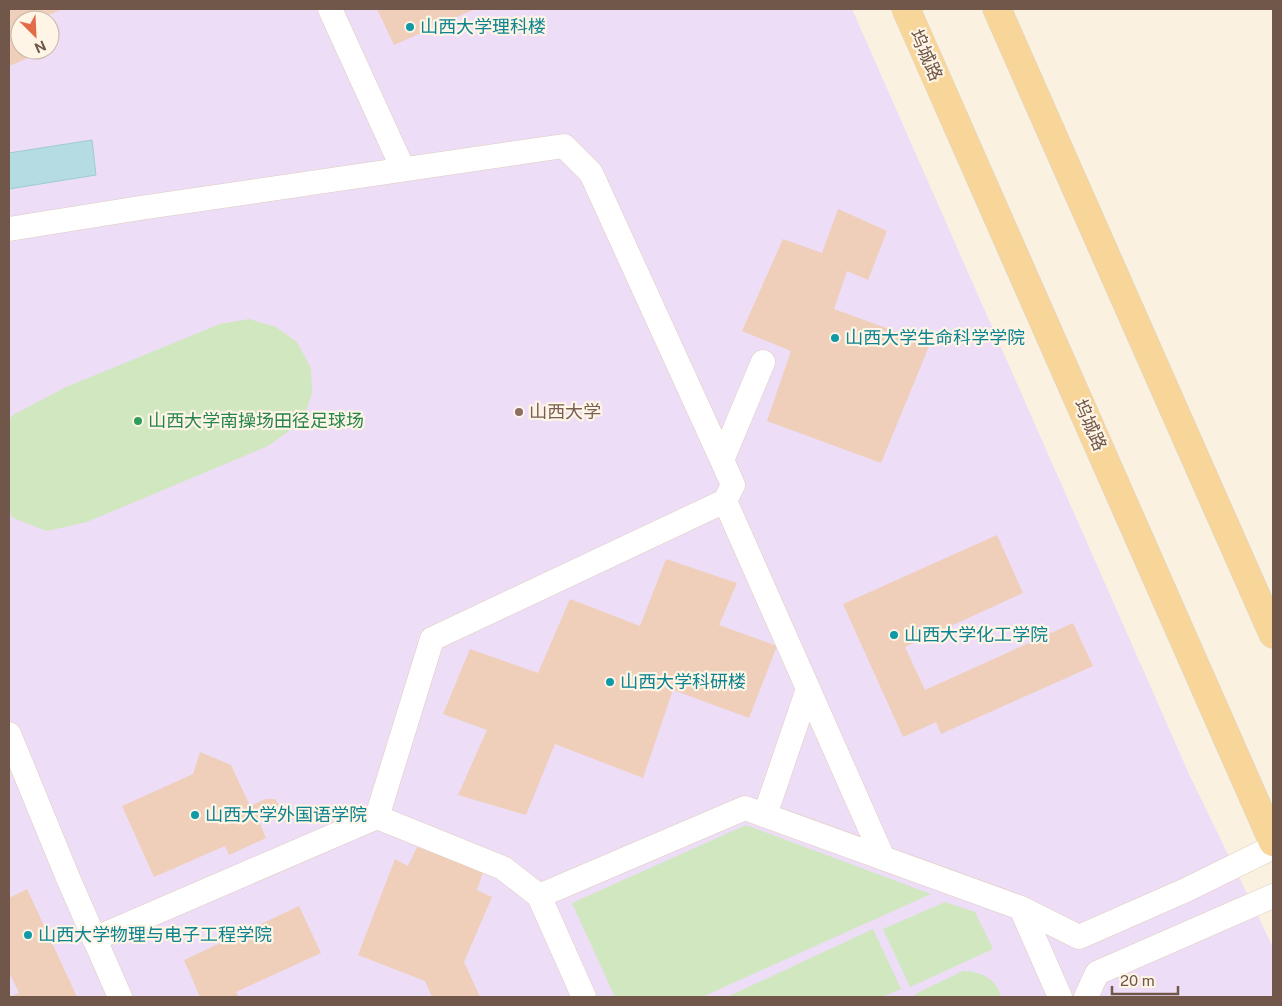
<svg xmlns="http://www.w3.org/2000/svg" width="1282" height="1006" font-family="'Public Sans','Noto Sans SC',sans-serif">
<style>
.education{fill:#eeddf7;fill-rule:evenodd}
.green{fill:#d0e7c0}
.water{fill:#b6dce3;stroke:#9cccd5}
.building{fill:#efcfb9}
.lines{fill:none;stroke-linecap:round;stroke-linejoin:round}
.minor-casing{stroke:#decdbd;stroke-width:25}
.major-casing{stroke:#dad3d0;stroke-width:29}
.minor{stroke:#fff;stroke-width:24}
.major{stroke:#f8d69a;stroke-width:28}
.culture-dot{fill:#0f9aa8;stroke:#fef5e6;stroke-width:2}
.education-dot{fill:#8d6e63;stroke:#fef5e6;stroke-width:2}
.leisure-dot{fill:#2e9e5b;stroke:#fef5e6;stroke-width:2}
.labels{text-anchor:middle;stroke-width:4.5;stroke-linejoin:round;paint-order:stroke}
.culture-label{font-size:18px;fill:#0d838f;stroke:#fef5e6;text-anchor:start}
.street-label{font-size:18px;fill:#705749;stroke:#fef5e6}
.education-label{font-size:18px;fill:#785e54;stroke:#fef5e6;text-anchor:start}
.leisure-label{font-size:18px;fill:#27864d;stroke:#fef5e6;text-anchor:start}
</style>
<rect width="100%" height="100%" fill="#fbf1e0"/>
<path class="education" d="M 9,9 L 852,9 L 1189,774 L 1273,947 L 1273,997 L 9,997 ZM 20,20 L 50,20 L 50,50 L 20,50 Z"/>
<path class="green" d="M 249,319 L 276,327 L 297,342 L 311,368 L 312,393 L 303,421 L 268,446 L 87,522 L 47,531 L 13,518 L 9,512 L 9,420 L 13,415 L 66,387 L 220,324 Z
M 746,825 L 931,894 L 702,997 L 615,997 L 572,903 Z
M 945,902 L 975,912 L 993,949 L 910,987 L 883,929 Z
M 873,929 L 901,989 L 882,997 L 730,997 L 729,996 Z
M 963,971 C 980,971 997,979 1001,997 L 916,997 L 915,994 Z"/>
<path class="water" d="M 92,140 L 96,175 L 9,189 L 9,153 Z"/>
<path class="building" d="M 9,9 L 62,9 L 38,20 L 20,20 L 20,50 L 42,50 L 43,52 L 9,66 Z
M 377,9 L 475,9 L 394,45 Z
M 838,209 L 887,231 L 868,280 L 847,271 L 834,309 L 930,344 L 881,463 L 767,421 L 791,351 L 742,331 L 783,239 L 822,253 Z
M 997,535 L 1023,593 L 905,647 L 925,690 L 1073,623 L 1093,666 L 941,734 L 936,722 L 903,737 L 843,604 Z
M 666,559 L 737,583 L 719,625 L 777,646 L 749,718 L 673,690 L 643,778 L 555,744 L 526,815 L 458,795 L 487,730 L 443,714 L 470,649 L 538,673 L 570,599 L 640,626 Z
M 200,752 L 231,765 L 250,806 L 266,799 L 275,799 L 279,805 L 270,813 L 258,818 L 266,838 L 229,855 L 225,846 L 154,877 L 122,806 L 193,774 Z
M 417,847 L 483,872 L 477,890 L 492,897 L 464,962 L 480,997 L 432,997 L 425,981 L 358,955 L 395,859 L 408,866 Z
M 27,889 L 77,997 L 9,997 L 19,993 L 9,972 L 9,898 Z
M 299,906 L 321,953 L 236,992 L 239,997 L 200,997 L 184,960 Z"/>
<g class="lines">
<g class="minor-casing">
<path id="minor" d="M 330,9 L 403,169
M 9,229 L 140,208 L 564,146 L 591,173 L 722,460
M 725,501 L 733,485 L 722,460 L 763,362
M 9,734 L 68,878 L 120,997
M 765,815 L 808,689
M 377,817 L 432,639 L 725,501 L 883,858
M 1021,908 L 1060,997
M 94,939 L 377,817 L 503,868 L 539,896
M 584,997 L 539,896 L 745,808 L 1021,908 L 1079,937 L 1186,890 L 1273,847
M 1086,997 L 1097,973 L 1273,896"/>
</g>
<g class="major-casing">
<path id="major" d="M 906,9 L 1273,842
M 997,9 L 1273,634"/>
</g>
<use href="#minor" class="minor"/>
<use href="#major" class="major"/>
</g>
<g class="culture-dot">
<circle cx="410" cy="27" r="5"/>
<circle cx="835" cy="338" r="5"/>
<circle cx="894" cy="635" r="5"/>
<circle cx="610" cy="682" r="5"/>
<circle cx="195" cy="815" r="5"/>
<circle cx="28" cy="935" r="5"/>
</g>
<circle class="education-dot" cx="519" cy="412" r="5"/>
<circle class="leisure-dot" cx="138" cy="421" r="5"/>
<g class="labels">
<g class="culture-label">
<text x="420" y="33">山西大学理科楼</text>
<text x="845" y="344">山西大学生命科学学院</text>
<text x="904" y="641">山西大学化工学院</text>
<text x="620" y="688">山西大学科研楼</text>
<text x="205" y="821">山西大学外国语学院</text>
<text x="38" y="941">山西大学物理与电子工程学院</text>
</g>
<g class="street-label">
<text transform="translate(926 55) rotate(66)" y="6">坞城路</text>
<text transform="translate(1090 425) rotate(66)" y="6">坞城路</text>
</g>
<g class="education-label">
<text x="529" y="418">山西大学</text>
</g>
<g class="leisure-label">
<text x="148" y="427">山西大学南操场田径足球场</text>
</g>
</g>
<rect width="1282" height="1006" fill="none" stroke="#705749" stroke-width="20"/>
<g transform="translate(35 35) rotate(156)"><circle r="24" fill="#fef5e6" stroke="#c5b6a7"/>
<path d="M0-4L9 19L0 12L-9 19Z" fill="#e26b48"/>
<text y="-8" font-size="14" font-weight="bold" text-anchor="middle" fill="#705749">N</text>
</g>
<path d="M1112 986v8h66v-8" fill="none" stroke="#705749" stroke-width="2.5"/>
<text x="1120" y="986" font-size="15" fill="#705749" stroke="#fef5e6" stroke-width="4" paint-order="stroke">20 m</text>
</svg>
